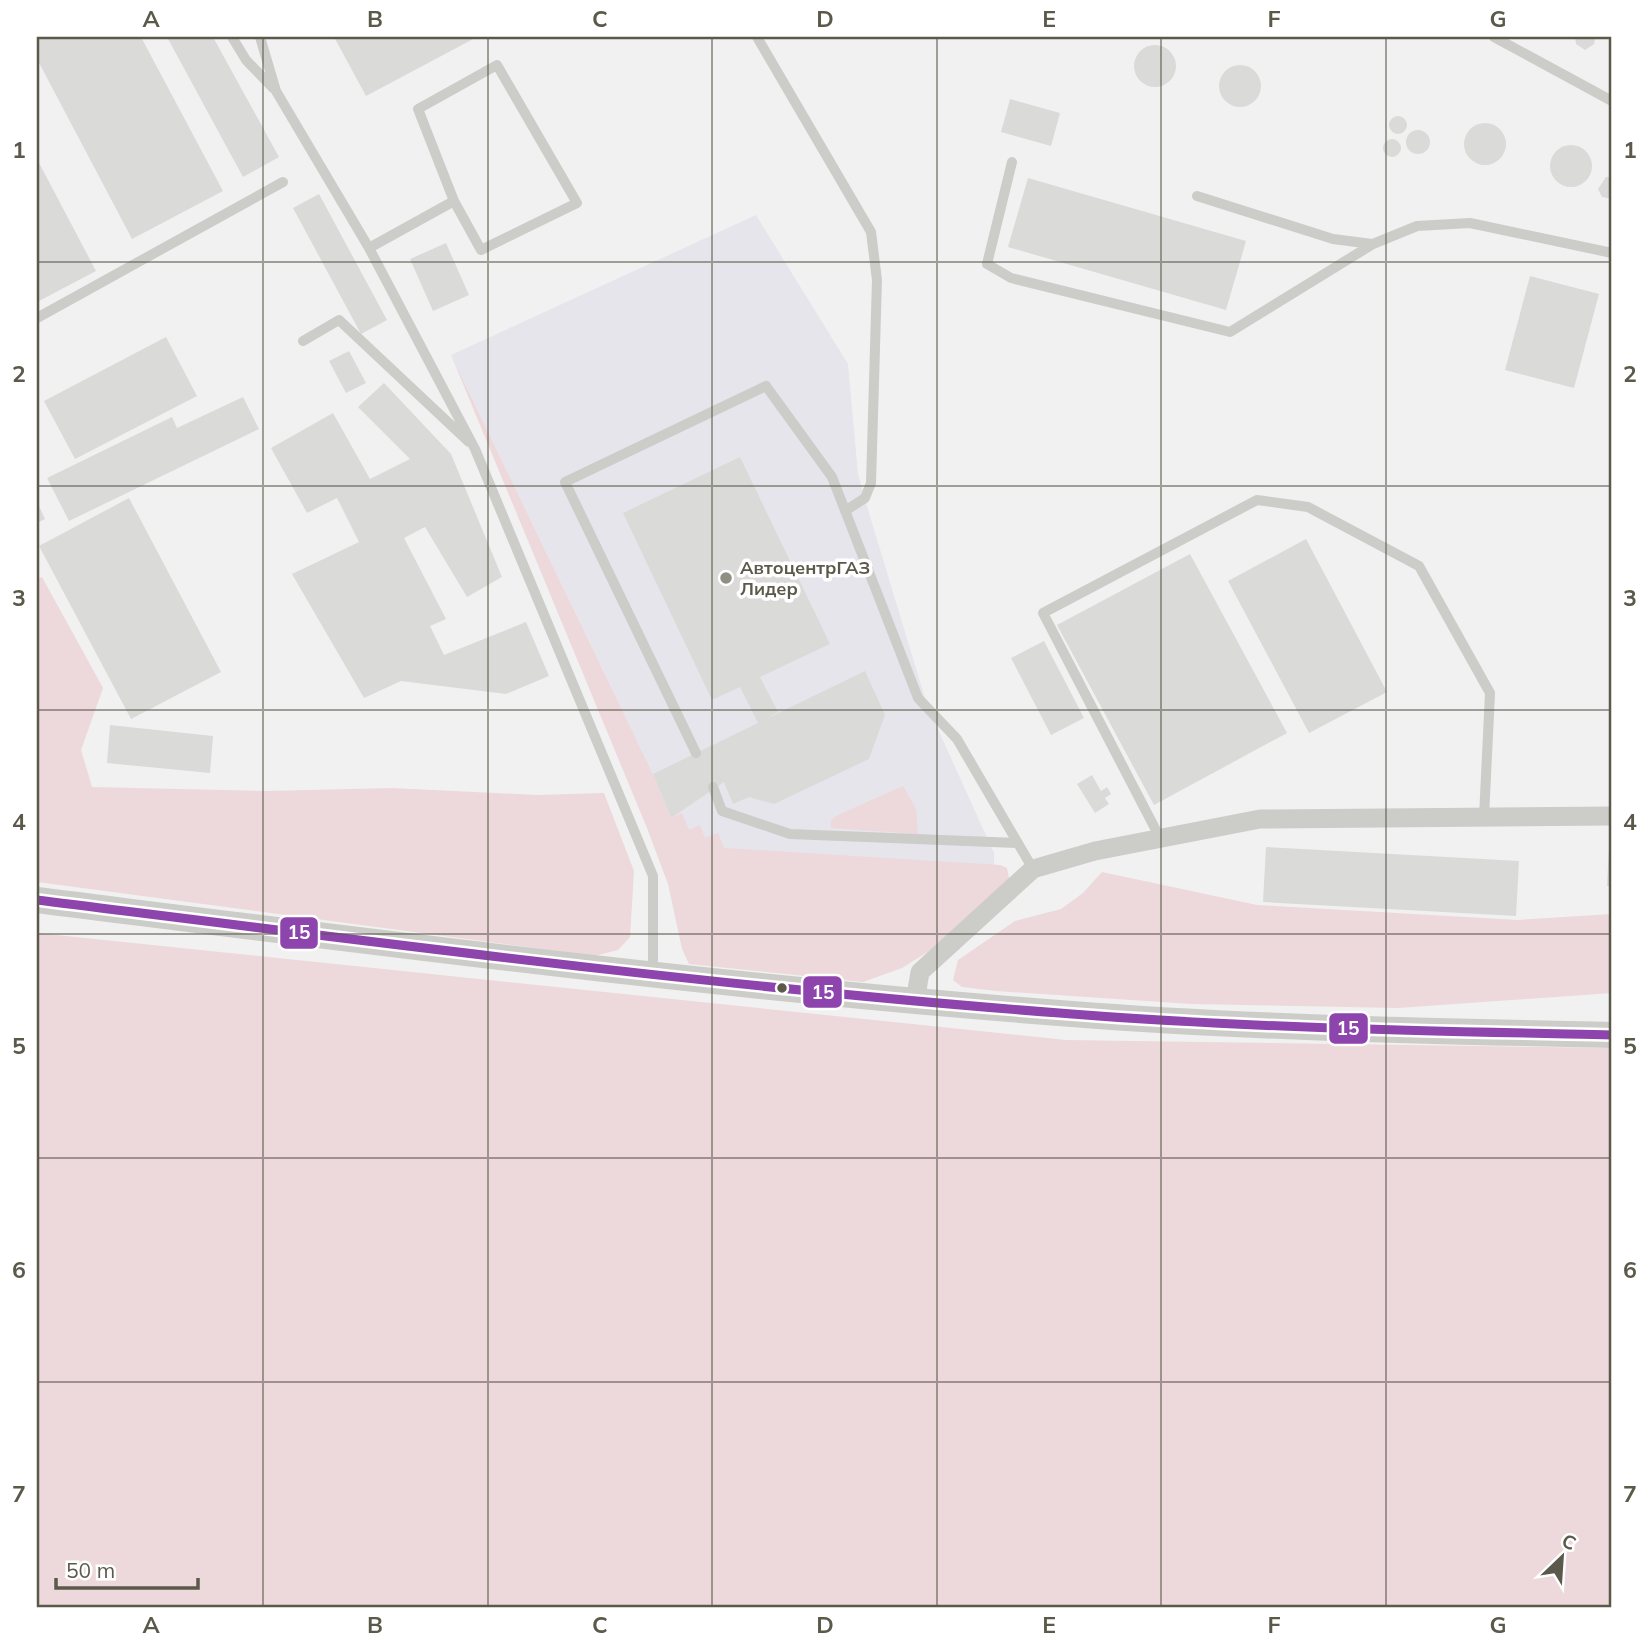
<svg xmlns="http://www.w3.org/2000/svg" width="1649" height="1644" font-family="Mulish,sans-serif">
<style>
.commercial{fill:#e6e5ec}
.green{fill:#edd8dc}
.building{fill:#dadad9}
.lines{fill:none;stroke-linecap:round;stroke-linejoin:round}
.service{stroke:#ccccc9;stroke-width:10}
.minor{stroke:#ccccc9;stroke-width:19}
.secondary{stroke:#ccccc8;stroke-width:26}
.bus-1-casing{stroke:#fff;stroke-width:14}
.bus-1{stroke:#8e44ad;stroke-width:9}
.grid{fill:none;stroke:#5b5a4a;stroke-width:2;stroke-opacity:0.55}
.poi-dot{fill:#908f84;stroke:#fff;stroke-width:2.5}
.bus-dot{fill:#5b5a4a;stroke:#fff;stroke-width:2.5}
.labels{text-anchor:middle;stroke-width:7;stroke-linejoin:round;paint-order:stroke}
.poi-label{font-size:18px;font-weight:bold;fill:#5b5a4a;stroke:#fff;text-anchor:start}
.line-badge{stroke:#fff;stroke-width:2.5}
.badge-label{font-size:19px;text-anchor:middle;font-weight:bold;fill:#fff}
.neatline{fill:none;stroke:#5b5a4a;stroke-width:2.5}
.grid-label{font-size:23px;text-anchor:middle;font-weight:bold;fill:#5b5a4a}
</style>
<rect width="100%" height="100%" fill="#f1f1f1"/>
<path class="commercial" d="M 756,215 L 848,364 L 858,474 L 869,513 L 927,705 L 994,853 L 994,878 L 701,866 L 671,818 L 653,774 L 451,355 Z"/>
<path class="green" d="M 451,355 L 653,774 L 671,818 L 682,813 L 689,830 L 700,825 L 705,838 L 718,833 L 724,848 L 1000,865 L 1007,868 L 1010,883 L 991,912 L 902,968 L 863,982 L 689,964 L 682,949 L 668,884 L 647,828 Z
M 42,577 L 103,688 L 81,750 L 92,787 L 267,791 L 392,788 L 537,795 L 604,793 L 634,871 L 630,937 L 618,950 L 594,956 L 37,882 L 37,579 Z
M 903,786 L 916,809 L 918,834 L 831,828 L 831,820 L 838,815 Z
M 1102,872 L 1257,905 L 1518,920 L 1612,914 L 1612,993 L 1398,1008 L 1191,1004 L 996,991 L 962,987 L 953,980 L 958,960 L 1015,921 L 1061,909 L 1083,893 Z
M 37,933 L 1066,1040 L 1612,1048 L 1612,1607 L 37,1607 Z"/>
<path class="building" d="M 37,37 L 141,37 L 223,191 L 132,239 L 37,59 Z
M 167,37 L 213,37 L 279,157 L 243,177 Z
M 334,37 L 477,37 L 366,96 Z
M 1575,37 L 1595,37 L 1595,39 L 1594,44 L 1585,50 L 1576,44 Z
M1134 66a21 21 0 1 1 42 0a21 21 0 1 1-42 0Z
M1219 86a21 21 0 1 1 42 0a21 21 0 1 1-42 0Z
M 1010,99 L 1060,113 L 1051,146 L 1001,132 Z
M1389 125a9 9 0 1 1 18 0a9 9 0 1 1-18 0Z
M1464 144a21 21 0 1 1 42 0a21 21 0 1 1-42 0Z
M1406 142a12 12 0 1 1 24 0a12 12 0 1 1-24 0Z
M1383 148a9 9 0 1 1 18 0a9 9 0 1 1-18 0Z
M1550 166a21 21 0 1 1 42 0a21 21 0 1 1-42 0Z
M 37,159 L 96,271 L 37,302 Z
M 1606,177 L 1612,177 L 1612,199 L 1602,197 L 1598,189 Z
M 1028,178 L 1246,241 L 1226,310 L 1008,247 Z
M 319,194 L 387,320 L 361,334 L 293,208 Z
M 446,243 L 469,295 L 433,311 L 410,259 Z
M 1530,276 L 1599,294 L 1574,388 L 1505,370 Z
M 166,337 L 197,396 L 75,459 L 44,401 Z
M 349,351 L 366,383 L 346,393 L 329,361 Z
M 384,383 L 451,454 L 502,577 L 467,597 L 425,527 L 404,538 L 446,619 L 430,626 L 444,655 L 526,622 L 549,676 L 506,694 L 401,681 L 364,698 L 292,574 L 359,542 L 337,498 L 307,513 L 271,448 L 333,413 L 370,479 L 410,459 L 358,407 Z
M 243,397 L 259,429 L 69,521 L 47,478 L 172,417 L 177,428 Z
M 740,457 L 830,644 L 760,677 L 778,712 L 764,720 L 865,671 L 885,715 L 869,759 L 774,804 L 749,797 L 733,804 L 724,782 L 671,818 L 653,774 L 758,723 L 740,687 L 712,700 L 623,513 Z
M 129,498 L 221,672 L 131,719 L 39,546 Z
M 37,502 L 45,519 L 37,523 Z
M 1306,539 L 1387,692 L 1309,733 L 1228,581 Z
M 1190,554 L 1287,733 L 1154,805 L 1057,625 Z
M 1044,641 L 1084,718 L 1051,735 L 1011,658 Z
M 110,725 L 213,736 L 210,773 L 107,763 Z
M 1092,775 L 1101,791 L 1107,787 L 1111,794 L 1105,798 L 1109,804 L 1095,813 L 1077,784 Z
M 1266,847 L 1519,861 L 1516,916 L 1263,902 Z
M 1609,849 L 1612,849 L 1612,886 L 1607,886 Z"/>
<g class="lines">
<path class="service" d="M 232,37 L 246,60 L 273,88
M 260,37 L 276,91 L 369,248 L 475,449 L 653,876 L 653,972
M 757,37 L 871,232 L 877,280 L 871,483 L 865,498 L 845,511
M 1494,37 L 1612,101
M 1012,162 L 987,264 L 1011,278 L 1230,332 L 1373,244 L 1417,226 L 1470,223 L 1612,253
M 1197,196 L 1333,239 L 1372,244
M 369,248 L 454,201 L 418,109 L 497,65 L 577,203 L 481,250 L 454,201
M 37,318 L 283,182
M 303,341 L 339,320 L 469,442
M 696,753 L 565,482 L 766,386 L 832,477 L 918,698 L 957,739 L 1033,869
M 713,787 L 722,811 L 790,834 L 1017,843
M 1160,838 L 1043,613 L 1257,500 L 1308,507 L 1419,566 L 1490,693 L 1484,817"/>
<path class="minor" d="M 915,1002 L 920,972 L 1033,869 L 1095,851 L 1260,819 L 1612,816"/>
<path class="secondary" d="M 37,900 C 381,943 726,988 1072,1014 C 1252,1028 1432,1031 1612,1035"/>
<g class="bus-1-casing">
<path id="bus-1" d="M 37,900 C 381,943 726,988 1072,1014 C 1252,1028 1432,1031 1612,1035"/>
</g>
<use href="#bus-1" class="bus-1"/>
</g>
<path class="grid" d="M 263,37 L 263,1607M 488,37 L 488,1607M 712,37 L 712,1607M 937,37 L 937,1607M 1161,37 L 1161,1607M 1386,37 L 1386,1607M 37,262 L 1612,262M 37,486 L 1612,486M 37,710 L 1612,710M 37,934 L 1612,934M 37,1158 L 1612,1158M 37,1382 L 1612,1382"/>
<circle class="poi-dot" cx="726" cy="578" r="7"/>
<circle class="bus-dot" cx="782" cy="988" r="6"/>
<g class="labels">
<g class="poi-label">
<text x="740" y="574">АвтоцентрГАЗ<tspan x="740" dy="21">Лидер</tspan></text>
</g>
</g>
<g class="line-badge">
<rect x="279" y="916" width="40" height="34" rx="7" fill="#8e44ad"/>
<rect x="802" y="975" width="41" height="34" rx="7" fill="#8e44ad"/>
<rect x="1328" y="1012" width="41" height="33" rx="7" fill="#8e44ad"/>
</g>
<g class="badge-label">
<text x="299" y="939">15</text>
<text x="823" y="999">15</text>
<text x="1348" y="1035">15</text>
</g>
<rect width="1649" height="1644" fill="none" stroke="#ffffff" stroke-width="77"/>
<g transform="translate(1562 1557) rotate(25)" stroke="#ffffff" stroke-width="5" paint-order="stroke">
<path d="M0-5L12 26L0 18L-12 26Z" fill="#5b5a4a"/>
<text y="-10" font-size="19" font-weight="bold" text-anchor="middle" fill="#5b5a4a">С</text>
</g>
<path d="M56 1578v10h142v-10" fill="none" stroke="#5b5a4a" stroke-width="3.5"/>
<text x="66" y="1578" font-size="21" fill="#5b5a4a" stroke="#ffffff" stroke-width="5" paint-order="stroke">50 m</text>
<rect x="38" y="38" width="1572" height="1568" class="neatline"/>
<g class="grid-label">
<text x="151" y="27">A</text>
<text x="375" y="27">B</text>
<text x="600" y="27">C</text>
<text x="825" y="27">D</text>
<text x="1049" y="27">E</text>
<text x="1274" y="27">F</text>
<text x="1498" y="27">G</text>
<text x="19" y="158">1</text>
<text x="1630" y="158">1</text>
<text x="19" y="382">2</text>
<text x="1630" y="382">2</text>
<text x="19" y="606">3</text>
<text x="1630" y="606">3</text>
<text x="19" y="830">4</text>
<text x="1630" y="830">4</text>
<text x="19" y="1054">5</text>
<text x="1630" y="1054">5</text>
<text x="19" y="1278">6</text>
<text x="1630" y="1278">6</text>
<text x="19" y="1502">7</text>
<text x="1630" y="1502">7</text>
<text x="151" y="1633">A</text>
<text x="375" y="1633">B</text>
<text x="600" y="1633">C</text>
<text x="825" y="1633">D</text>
<text x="1049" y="1633">E</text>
<text x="1274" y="1633">F</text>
<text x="1498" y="1633">G</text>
</g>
</svg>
